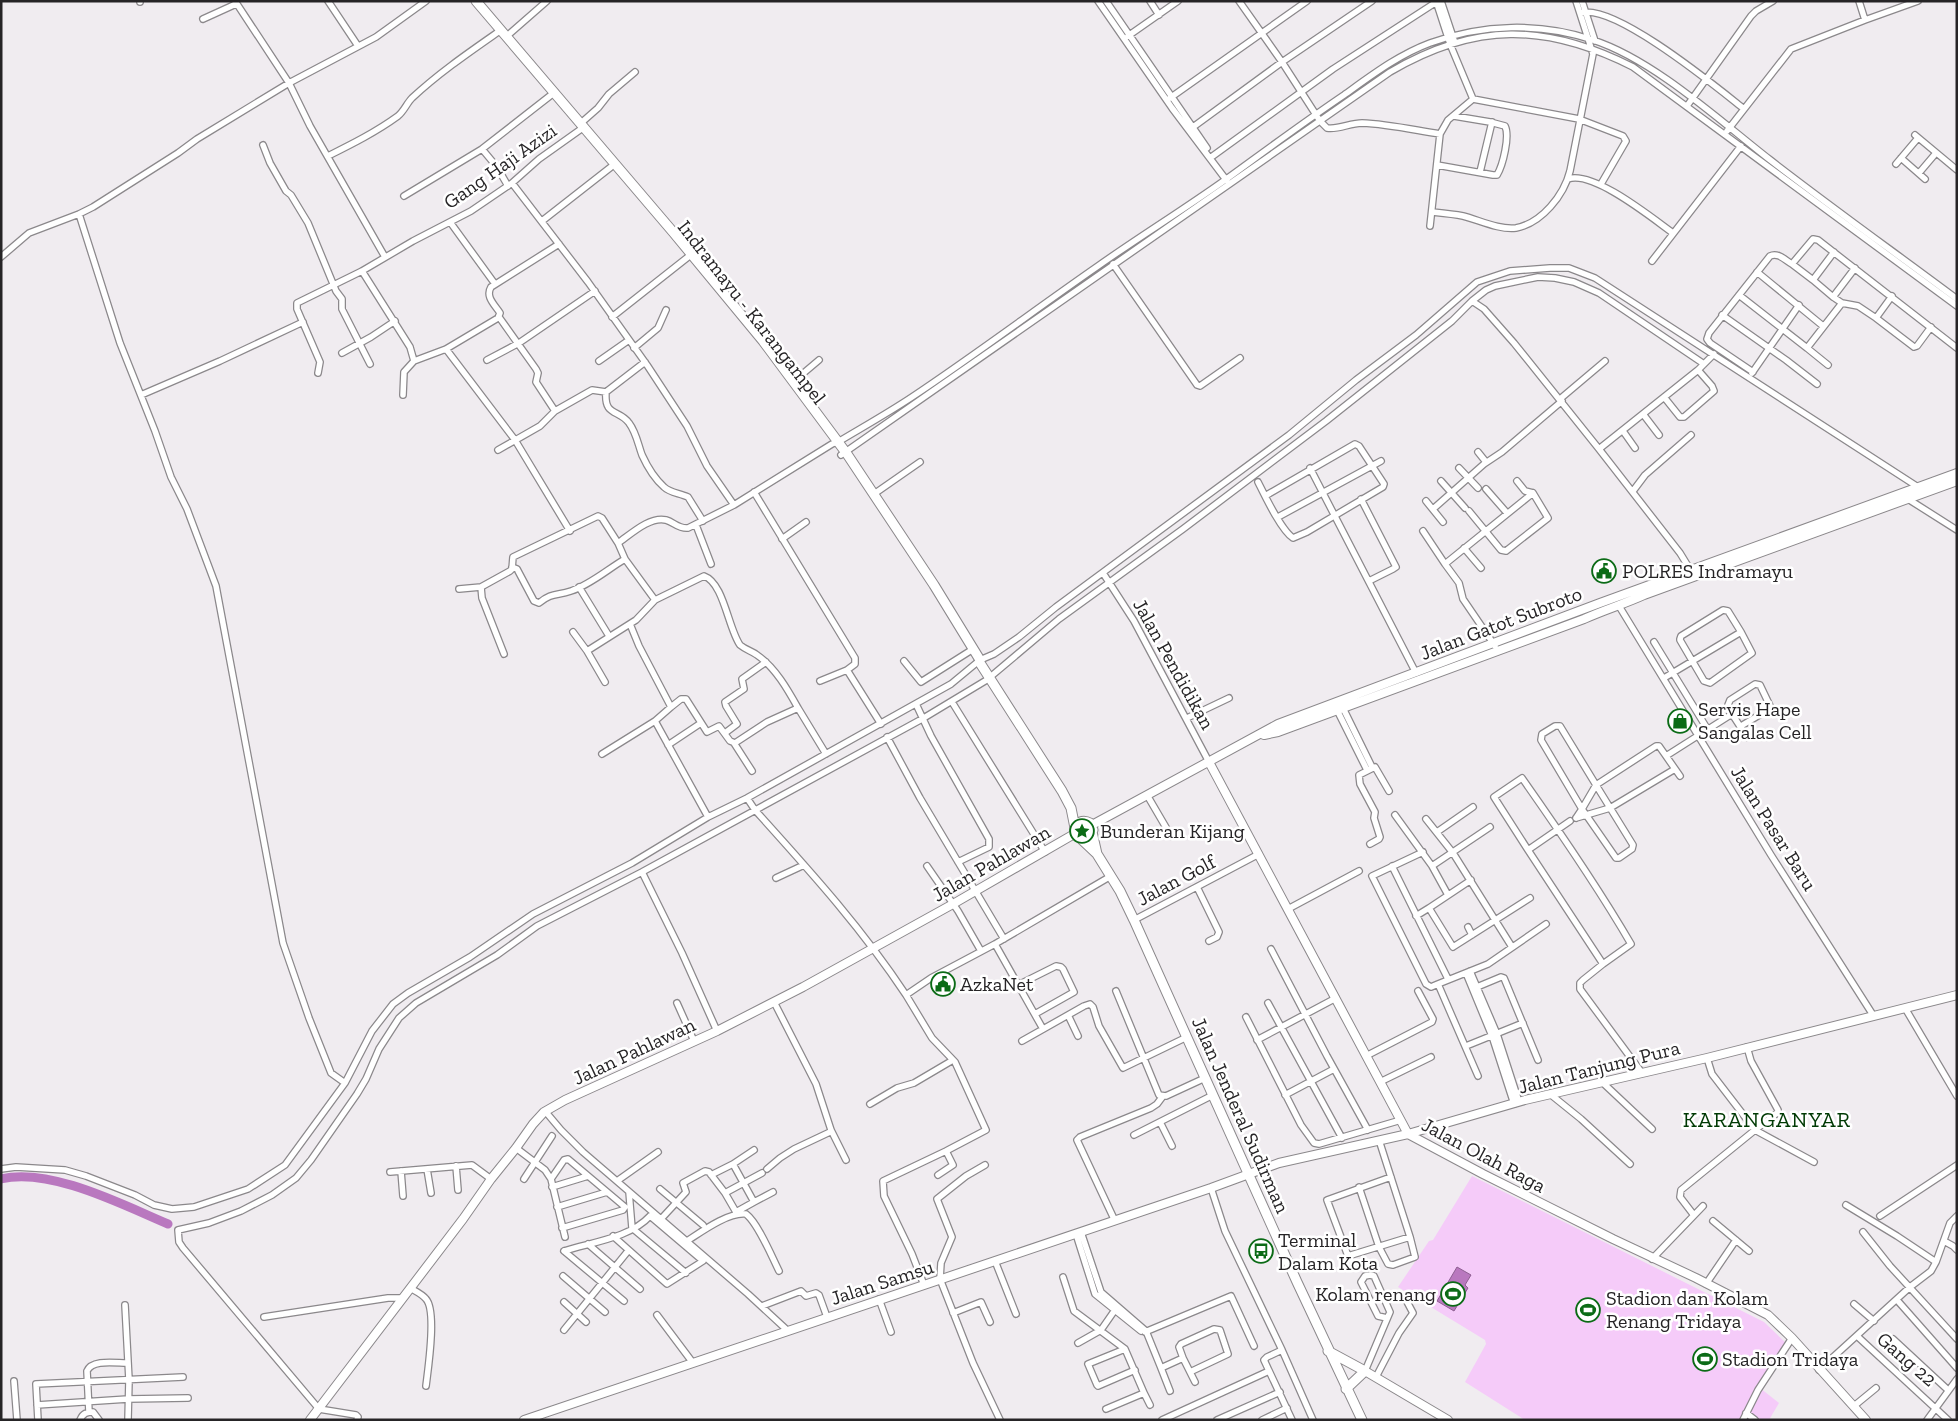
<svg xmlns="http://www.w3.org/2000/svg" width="1958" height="1421" font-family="'Zilla Slab',serif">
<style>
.green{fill:#f5cbf9}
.water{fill:#b978bf;stroke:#8d5f91}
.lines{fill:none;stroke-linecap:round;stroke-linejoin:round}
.river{stroke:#b978bf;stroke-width:9}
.street-casing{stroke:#8b888b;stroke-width:8}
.secondary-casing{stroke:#8b888b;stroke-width:10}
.primary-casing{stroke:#8b888b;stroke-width:11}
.street{stroke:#fff;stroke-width:5.5}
.secondary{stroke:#fff;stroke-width:8}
.primary{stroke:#fff;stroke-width:9}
.labels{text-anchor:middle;stroke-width:5;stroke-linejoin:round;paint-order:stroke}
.street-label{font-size:20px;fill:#262426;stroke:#fff}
.poi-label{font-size:20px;fill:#262426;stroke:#fff;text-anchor:start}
.quarter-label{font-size:22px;letter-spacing:1px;fill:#003a04;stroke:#fff}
</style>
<rect width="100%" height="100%" fill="#f0ecf0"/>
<path class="green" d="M 1472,1176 L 1764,1322 L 1788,1345 L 1760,1388 L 1779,1403 L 1769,1420 L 1525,1420 L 1465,1382 L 1486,1344 L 1485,1340 L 1398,1287 L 1429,1241 L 1433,1240 Z"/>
<path class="water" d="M 1457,1267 L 1471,1275 L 1465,1285 L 1468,1288 L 1454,1311 L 1437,1301 Z"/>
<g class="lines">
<path class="river" d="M 1,1179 C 50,1167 123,1205 168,1224"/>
<g class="street-casing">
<path id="street" d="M 235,1 L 289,83 L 376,37 L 426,1
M 328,1 L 358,46
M 1098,1 L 1172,108 L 1227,181
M 1106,1 L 1207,148
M 1150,1 L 1159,15
M 1239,1 L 1282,62 L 1320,121 L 1327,128 C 1338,130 1350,123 1362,123 C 1388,124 1414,130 1440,134
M 1441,1 L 1454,40
M 1582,1 L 1595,41
M 1859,1 L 1865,20
M 140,2 L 140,1
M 1581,13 C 1614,3 1715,86 1743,108
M 203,19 L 236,4
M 507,36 L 547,1
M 1128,36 L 1178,1
M 1170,98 L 1307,1
M 1473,99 L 1579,119 L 1623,136 L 1626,141 L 1601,184
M 1687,106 L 1751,16 L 1756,11 L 1773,1
M 581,123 L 598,108 L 609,94 L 635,72
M 1189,130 L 1282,62 L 1372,1
M 1727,131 L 1791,49 L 1865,20 L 1918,1
M 1915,135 L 1957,170
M 263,145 L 270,163 L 286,191 L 291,195 L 308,223 L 336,291 L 342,299 L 342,309 L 370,364
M 482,149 L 497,167 L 508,186
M 328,156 C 352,144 376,132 398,116 C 404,111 407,103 412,98 C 440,72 471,51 501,30
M 1210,158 L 1333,69 L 1438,1
M 1901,158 L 1925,179
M 1896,164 L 1918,138
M 1437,165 L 1493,175 L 1497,175 C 1503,165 1510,136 1505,126 L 1490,122 L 1454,116
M 1480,172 L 1492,122
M 1919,173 L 1936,153
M 1568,179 C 1593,170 1652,218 1673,233
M 512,183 L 588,282 L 647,365 L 687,426 L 707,466 L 734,505
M 404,196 L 482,149 L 555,92
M 1432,212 C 1442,213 1453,214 1463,216 C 1479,220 1499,230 1516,228 C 1542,223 1564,195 1570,171 L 1593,54 L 1576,1
M 79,214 L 120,343 L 155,431 L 171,477 L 187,509 L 216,586 L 283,943 L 309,1018 L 331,1073 L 345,1083
M 542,221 L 611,167
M 450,222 L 495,284
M 1430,226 L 1440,134 L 1448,120 L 1473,99 L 1450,44 L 1436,1
M 1,257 L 29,233 L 79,214 L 93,207 L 178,153 L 197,139 L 289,83 L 310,126 L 385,257
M 1652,261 L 1741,146
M 1113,264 L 1197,385 L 1200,386 L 1240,358
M 1792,264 L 1813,280
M 1855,268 L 1833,297 L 1842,303 L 1858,306 L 1876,318
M 362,271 L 410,347 L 414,361 L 404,372 L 403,395
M 1757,272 L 1823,326
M 1739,295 L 1807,348 L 1842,303
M 1892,296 L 1876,318 L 1914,347 L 1917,346 L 1931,327
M 1833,297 L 1813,280 L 1834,252
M 1472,301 L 1486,290 L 1495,286 L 1538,277 L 1555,278 L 1574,282 L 1599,293 L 1704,364
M 1722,315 L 1786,360 L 1817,384
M 499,317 L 536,369 L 538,373 L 536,382 L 555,411
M 612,317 L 688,257
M 634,348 L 658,328 L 666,310
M 1807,348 L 1828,365
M 446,349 L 515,440 L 570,531
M 342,353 L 371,337 L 395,321
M 487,360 L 519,343 L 595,291
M 414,361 L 446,349 L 498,318 L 500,313 C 495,305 485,297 491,287 L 559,244
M 599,361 L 629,340
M 645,362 L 606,392 C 604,417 619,409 629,423 C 636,432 638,444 642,455 C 647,466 655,479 664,487 C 670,493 680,493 688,497 L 703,521
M 1753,372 L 1710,343 L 1707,339 L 1709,333 L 1770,256 C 1778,252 1785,260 1792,264 L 1813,239 L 1818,240 L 1957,348
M 318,373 L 320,362 L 297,309 L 297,303 L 362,271 L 413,241 L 471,211 L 512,183 L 539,159 L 584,127
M 1752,373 L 1799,305
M 793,382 L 819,360
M 141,395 L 220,361 L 303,322
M 1664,397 L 1680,417 L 1684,417 L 1714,391 L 1712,386 L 1698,370
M 1560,399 L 1605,361
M 1643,414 L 1659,435
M 1623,431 L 1635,448
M 1599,449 L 1680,553 L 1691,571
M 498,450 L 540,426 L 555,411 L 592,390 L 606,392
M 1478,452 L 1486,462
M 841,455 L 1390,72 C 1475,22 1546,23 1633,67 L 1957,306
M 1310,468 L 1416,673
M 1459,468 L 1478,488
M 1441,481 L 1465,508
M 1258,482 C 1265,496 1281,530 1293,538 L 1307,532 L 1383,487 L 1384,484 L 1359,446 L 1355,444 L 1265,496
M 1486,489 L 1507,513
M 1633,491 L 1645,475 L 1691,435
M 754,492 L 855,658 L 855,664 L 847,670 L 881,724
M 874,494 L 920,462
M 1361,499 L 1396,567 L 1393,569 L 1369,581
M 1908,499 L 1957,530
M 1426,501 L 1443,522
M 1433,509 L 1484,464 L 1502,452 L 1562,401
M 1469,511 L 1501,550 L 1506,551 L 1548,518 L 1533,493
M 1278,517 L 1381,461
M 696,525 L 711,564
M 1423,531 L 1445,564
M 782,539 L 806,522
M 618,543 C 631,534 650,516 666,520 C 674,522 678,529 688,528 L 734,505 L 832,444 L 838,442 C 863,427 888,413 912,397 C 975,355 1036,309 1098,266 C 1139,237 1183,210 1225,180 C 1265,151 1304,122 1344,95 C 1372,75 1398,55 1430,43 C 1482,24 1540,22 1593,40 C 1654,60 1719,120 1769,159 C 1831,207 1894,252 1957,299
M 1464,548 L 1481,568
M 512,567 L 517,569 L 534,601 L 539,603 C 552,592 557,596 571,591 C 590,585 608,569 625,559
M 1103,573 L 1134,621 L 1209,762
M 481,587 L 482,598 L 504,654
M 579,587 L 609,636
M 459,589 L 481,587 L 510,571 L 512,569 L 513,557 L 598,516 L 602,518 L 618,543 L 625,559 L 655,600
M 1619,606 L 1771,855 L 1873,1015
M 573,632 L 587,651
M 1654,642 L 1708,730
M 1495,646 L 1463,599 L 1459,583 L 1445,564 L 1533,493 L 1525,491 L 1517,481
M 904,661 L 921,682 L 970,651
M 989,678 L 1059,619 L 1183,529 L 1326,421 L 1452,321 L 1472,301 L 1484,309 L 1514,343 L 1599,449 L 1698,370 L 1714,354
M 1664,678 L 1741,632 L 1728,611 L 1723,610 L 1681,636 L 1680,639 L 1680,640 L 1704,681 L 1710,683 L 1752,653 L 1741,632
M 820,681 L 847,670
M 605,682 L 587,651 L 636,620 L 655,600 L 704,576 C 724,583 728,628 740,645 C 746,650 752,651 757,655 C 775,667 788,690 798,708 L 767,722 L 735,743 L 730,741 L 719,726 L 707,732 L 686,699 L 681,699 L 671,707 L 639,646 L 630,624
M 952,702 L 1045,852
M 916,704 L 931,736 L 989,839 L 989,847 L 958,862
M 671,707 L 655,721 L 708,817
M 798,708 L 826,754
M 1343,708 L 1372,767
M 1337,710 L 1367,770
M 1732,714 L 1728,705 L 1730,700 L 1755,684 L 1760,685 L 1771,708 L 1741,726
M 1187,718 L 1229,698
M 725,733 L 737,724 L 726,706 L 725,702 L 744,689 L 742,679 L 766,662
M 887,737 L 920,798 L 1004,939
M 734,743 L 752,771
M 668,745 L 701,723
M 602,754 L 655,721
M 1666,756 L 1680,776
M 1147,795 L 1171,836
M 747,798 L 755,810 C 809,870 861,927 906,995 L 931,978 L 995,944 L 1111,876
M 1395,815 L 1432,866 L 1448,895
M 1576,818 L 1582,809 L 1616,858 L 1619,858 L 1632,849 L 1633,845 L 1596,785 L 1582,809 L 1541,740 L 1542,734 L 1555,726 L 1560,726 L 1596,785 L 1656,746 L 1659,746 L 1666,756 L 1732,714 L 1747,737
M 1576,818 L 1610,808 L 1675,769
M 1426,819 L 1453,853 L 1512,947
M 1437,832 L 1473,807
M 1370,844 L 1379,839 L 1380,837 L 1374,818 L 1375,812 L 1360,784 L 1359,775 L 1375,767 L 1389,791
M 1528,850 L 1603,964 L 1631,944 C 1598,887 1560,832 1522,778 L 1494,797 L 1528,850 L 1570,821
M 1423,852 L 1372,876 L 1426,984 L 1431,987 L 1438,984
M 927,866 L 958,911 L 981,951
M 1392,866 L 1448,979
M 1432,866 L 1490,827
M 642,872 L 682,953 L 717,1031
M 776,878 L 804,865
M 1197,887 L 1219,932 L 1217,937 L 1209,941
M 1429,908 L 1471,880
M 1288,909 L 1359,871
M 1416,916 L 1429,908 L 1453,947 L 1530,898
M 1134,920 L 1259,854
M 1468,927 L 1472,935
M 995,944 L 1043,1029
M 1271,949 L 1327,1056 L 1368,1130
M 1603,964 L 1583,980 L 1580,983 L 1580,989 L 1642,1073
M 1470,971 L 1497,1034 L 1519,1102
M 1466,973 L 1492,1036 L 1514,1104
M 1018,985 L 1056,966 L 1061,967 L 1063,969 L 1074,992 L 1035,1014
M 1477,987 L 1501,977 L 1504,978 L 1538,1060
M 1116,991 L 1159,1095 L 1166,1096 L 1205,1078
M 906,995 L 932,1038 L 955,1062 L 986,1130 L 946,1151 L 883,1181 L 884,1196 L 912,1254 L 924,1285
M 774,1002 L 816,1084 L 831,1130 L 846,1160
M 677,1003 L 694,1041
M 1268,1003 L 1342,1138
M 1905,1008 L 1957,1096
M 1068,1015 L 1078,1036
M 1246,1017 L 1301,1125 L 1314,1143 L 1319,1144 L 1401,1120
M 1257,1040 L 1336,998
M 1022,1041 L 1084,1006 L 1090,1004 L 1093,1007 L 1099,1026 L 1123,1068 L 1187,1037
M 1466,1046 L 1523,1023
M 1366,1056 L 1432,1022 L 1433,1019 L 1418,991
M 1707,1058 L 1712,1074 L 1755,1130 L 1777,1113 L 1778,1110 L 1751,1061 L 1747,1047
M 1478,1076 L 1438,984 L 1488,964 L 1546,924
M 1380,1082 L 1431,1057
M 1602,1082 L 1652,1129
M 1550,1094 L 1581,1119 L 1630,1164
M 1285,1095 L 1334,1069
M 870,1104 L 897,1088 L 914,1083 L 953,1060
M 545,1111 L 561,1130 L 583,1152 L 748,1294 L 787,1330
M 1160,1122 L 1172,1146
M 1134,1135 L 1213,1095
M 516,1148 L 545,1170 L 551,1179 L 565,1237
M 985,1165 L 966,1176 L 937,1199 L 952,1237 L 941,1263 L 940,1279 L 973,1363 L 1000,1420
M 456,1166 L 458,1190
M 1,1169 L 16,1167 L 65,1170 L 86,1176 L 135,1195 L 154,1205 L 172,1209 L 194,1207 L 248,1189 L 285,1165 L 345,1083 L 372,1031 L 393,1004 L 408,993 L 470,957 L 533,914 L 632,863 L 708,817 L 747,798 L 951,684 L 980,660 L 994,654 L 1019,637 L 1056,607 L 1289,435 L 1356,380 L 1416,335 L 1477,282 L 1510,271 L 1550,268 L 1569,268 L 1595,278 L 1918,487
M 427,1169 L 431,1193
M 767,1169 L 780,1158 L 794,1149 L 830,1132 L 831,1130
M 401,1171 L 403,1196
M 390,1172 L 472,1165 L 491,1179
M 711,1175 L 733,1164 L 754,1150
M 938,1175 L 953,1165 L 946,1151
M 1391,1177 L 1327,1200 L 1348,1256 L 1410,1237
M 524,1179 L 552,1136
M 551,1179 L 564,1160 L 568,1159 L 625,1207 L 623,1210 L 562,1228
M 617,1181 L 658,1152
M 552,1187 L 588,1176
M 1359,1187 L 1379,1247 L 1388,1264 L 1393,1265 L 1415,1257 L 1410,1237 L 1379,1140
M 1211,1188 L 1225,1231 L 1282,1350
M 660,1189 L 703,1225
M 629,1192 L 632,1228 L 686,1273
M 725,1193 L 762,1173
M 754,1202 L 773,1192
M 557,1207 L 607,1192
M 1693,1214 L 1680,1197 L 1681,1190 L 1755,1130 L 1814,1162
M 1880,1216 L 1957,1165
M 661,1219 L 686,1192 L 683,1183 L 705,1171 L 709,1172 L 725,1193 L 736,1212 L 754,1202 L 733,1164
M 1115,1221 L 1077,1140 L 1080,1137 L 1151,1108 L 1157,1104 L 1163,1096
M 1713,1221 L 1749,1251
M 1081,1232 L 1101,1292 L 1146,1331 L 1161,1368 L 1183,1358 L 1195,1382
M 1863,1232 L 1890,1266 L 1957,1339
M 1076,1234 L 1095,1294 L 1141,1331
M 687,1241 C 701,1232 728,1212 746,1214 C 758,1223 772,1257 779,1271
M 1944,1241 L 1953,1246 L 1957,1250
M 588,1244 L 640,1289
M 564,1251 C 592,1242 630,1238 650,1216 L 703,1261 L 667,1284 L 613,1236
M 564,1251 L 624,1301
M 1652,1259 L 1703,1206
M 995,1261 L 1016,1314
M 1936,1262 L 1950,1223 L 1957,1216
M 563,1276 L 605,1312
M 1063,1277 L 1074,1311 L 1125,1349 L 1144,1393 L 1106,1409
M 1706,1284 L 1736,1240
M 410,1288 C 415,1291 422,1294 426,1299 C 437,1311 428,1369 426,1386
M 879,1299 L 891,1332
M 1897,1300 L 1957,1368
M 564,1302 L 586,1322
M 1854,1304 L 1874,1321
M 125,1305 L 129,1380 L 128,1420
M 762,1306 L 801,1291 L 806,1296 L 816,1293 L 819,1295 L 827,1317
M 953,1313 L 981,1302 L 990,1322
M 657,1315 L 693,1363
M 264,1317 L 388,1298 L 402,1298
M 564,1330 L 628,1251
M 1145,1332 L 1231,1296 L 1254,1346
M 1857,1336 L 1948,1420
M 1893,1339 L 1948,1390
M 1078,1343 L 1101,1330 L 1117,1307
M 1125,1349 L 1088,1364 L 1097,1385 L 1098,1386 L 1135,1370
M 1183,1358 L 1179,1347 L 1181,1344 L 1214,1329 L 1220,1330 L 1228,1354 L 1190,1372
M 1161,1368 L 1170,1391
M 1819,1370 L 1910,1287 L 1931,1271 L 1936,1262 L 1897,1236 L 1846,1205
M 1365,1371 L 1390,1312 L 1374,1276 L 1370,1275 L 1365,1276 L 1361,1282 L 1378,1316 L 1387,1318
M 1376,1377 L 1399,1333 L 1413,1313 L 1405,1298
M 14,1381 L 17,1420
M 1144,1393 L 1150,1405
M 37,1405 L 128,1399 L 188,1398
M 1854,1406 L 1876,1388
M 89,1412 L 87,1371 C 92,1359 115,1363 127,1363
M 1746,1413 L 1755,1420
M 38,1420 L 36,1384 L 183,1377
M 80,1420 C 83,1413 87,1412 93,1412 L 99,1420
M 357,1420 L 358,1417 L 356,1415 L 319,1409 L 183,1248 L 179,1242 L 178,1230 L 209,1223 L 241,1211 L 272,1195 L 296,1178 L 311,1160 L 357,1094 L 366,1079 L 379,1049 L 399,1018 L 416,1003 L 497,955 L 537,926 L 642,872 L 922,719 L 990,678
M 1162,1420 L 1269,1371
M 1217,1420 L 1280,1392
M 1262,1420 L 1287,1408
M 1292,1420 L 1264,1360 L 1267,1357 L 1282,1350 L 1313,1420
M 1743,1420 L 1758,1390 L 1792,1338
M 1927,1420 L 1957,1379"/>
</g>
<g class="secondary-casing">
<path id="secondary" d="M 1264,735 L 1278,732 L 1584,619 C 1604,610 1624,604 1644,595 L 1957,481
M 1209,762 L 1408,1134 L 1483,1174 L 1613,1239 L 1696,1278 L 1768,1315 L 1792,1338 L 1866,1420
M 1092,825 L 1278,724 L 1600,603 L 1957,473
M 1365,1371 L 1448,1420
M 310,1420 L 463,1219 L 491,1179 L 516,1148 L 533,1124 L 544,1112 L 565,1100 L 717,1031 L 803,987 L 953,904 L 1076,833
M 524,1420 L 995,1261 L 1211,1188 L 1279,1163 L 1408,1134 L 1525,1100 L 1707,1058 L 1957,995"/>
</g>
<g class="primary-casing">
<path id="primary" d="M 476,1 L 673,232 L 763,341 L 847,454 L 934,585 L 980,660 L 980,663 L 989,677 L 1062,791 L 1071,808 L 1075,828
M 1093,830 L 1090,837 L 1084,839 L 1079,837 L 1075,830 C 1076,822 1083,819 1090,823 L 1097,854
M 1079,837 L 1097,854 L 1120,891 L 1134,920 L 1297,1282 L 1362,1420
M 1328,1351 L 1365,1371 L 1346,1389"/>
</g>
<use href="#street" class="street"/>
<use href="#secondary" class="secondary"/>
<use href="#primary" class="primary"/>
</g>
<defs>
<g id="civic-ring" transform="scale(1.25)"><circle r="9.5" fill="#fff" stroke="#0b6b16" stroke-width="1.5"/><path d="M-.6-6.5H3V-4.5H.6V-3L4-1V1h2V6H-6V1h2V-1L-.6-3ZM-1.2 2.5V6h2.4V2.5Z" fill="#0b6b16"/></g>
<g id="shop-ring" transform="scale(1.25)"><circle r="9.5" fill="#fff" stroke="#0b6b16" stroke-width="1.5"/><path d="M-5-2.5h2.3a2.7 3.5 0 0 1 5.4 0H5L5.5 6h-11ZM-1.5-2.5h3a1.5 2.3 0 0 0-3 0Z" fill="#0b6b16"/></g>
<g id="sight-ring" transform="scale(1.25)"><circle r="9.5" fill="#fff" stroke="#0b6b16" stroke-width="1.5"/><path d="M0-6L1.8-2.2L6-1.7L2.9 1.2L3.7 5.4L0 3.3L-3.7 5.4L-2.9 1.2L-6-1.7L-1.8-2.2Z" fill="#0b6b16"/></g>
<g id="bus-ring" transform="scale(1.25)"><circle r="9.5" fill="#fff" stroke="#0b6b16" stroke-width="1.5"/><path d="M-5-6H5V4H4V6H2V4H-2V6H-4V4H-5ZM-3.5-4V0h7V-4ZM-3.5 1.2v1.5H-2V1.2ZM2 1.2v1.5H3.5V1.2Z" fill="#0b6b16"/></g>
<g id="stadium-ring" transform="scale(1.25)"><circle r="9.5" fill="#fff" stroke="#0b6b16" stroke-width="1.5"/><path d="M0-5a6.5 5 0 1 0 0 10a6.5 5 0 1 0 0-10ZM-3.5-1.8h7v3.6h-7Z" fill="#0b6b16"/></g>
</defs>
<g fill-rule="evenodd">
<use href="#civic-ring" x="1604" y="571"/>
<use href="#shop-ring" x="1680" y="721"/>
<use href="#sight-ring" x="1082" y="831"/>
<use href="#civic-ring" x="943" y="984"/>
<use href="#bus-ring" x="1261" y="1251"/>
<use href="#stadium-ring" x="1453" y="1294"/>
<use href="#stadium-ring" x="1588" y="1310"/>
<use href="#stadium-ring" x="1705" y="1359"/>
</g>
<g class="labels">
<g class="street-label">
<text transform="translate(500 166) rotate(-35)" y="7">Gang Haji Azizi</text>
<text transform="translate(752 312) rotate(52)" y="7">Indramayu - Karangampel</text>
<text transform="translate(1501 623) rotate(-21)" y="7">Jalan Gatot Subroto</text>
<text transform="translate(1174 664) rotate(61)" y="7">Jalan Pendidikan</text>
<text transform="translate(1774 828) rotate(58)" y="7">Jalan Pasar Baru</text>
<text transform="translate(991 863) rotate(-30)" y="7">Jalan Pahlawan</text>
<text transform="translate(1176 880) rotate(-28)" y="7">Jalan Golf</text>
<text transform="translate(634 1051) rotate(-25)" y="7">Jalan Pahlawan</text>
<text transform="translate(1599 1067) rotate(-14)" y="7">Jalan Tanjung Pura</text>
<text transform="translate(1241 1115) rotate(66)" y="7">Jalan Jenderal Sudirman</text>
<text transform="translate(1484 1155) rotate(28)" y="7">Jalan Olah Raga</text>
<text transform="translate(882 1282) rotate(-18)" y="7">Jalan Samsu</text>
<text transform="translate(1907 1359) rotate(41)" y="7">Gang 22</text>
</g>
<g class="poi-label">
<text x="1622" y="578">POLRES Indramayu</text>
<text x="1698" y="716">Servis Hape<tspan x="1698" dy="23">Sangalas Cell</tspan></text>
<text x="1100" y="838">Bunderan Kijang</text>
<text x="960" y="991">AzkaNet</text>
<text x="1278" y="1247">Terminal<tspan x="1278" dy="23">Dalam Kota</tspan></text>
<text x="1436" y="1301" text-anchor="end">Kolam renang</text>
<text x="1606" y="1305">Stadion dan Kolam<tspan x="1606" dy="23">Renang Tridaya</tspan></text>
<text x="1722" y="1366">Stadion Tridaya</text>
</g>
<g class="quarter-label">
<text x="1767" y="1127">KARANGANYAR</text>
</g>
</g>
<rect width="1958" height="1421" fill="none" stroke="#262426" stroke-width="5"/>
</svg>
